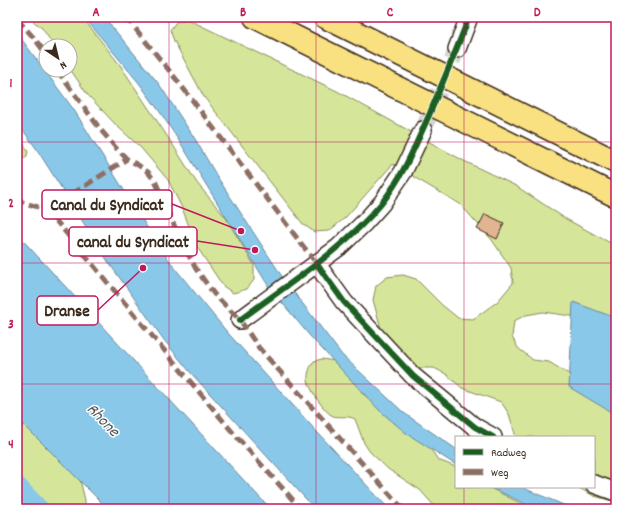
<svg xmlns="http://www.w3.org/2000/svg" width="633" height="526" viewBox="0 0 633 526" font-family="Dekko,sans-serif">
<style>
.green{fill:#d5e69a;stroke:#88885c}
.water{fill:#8ac8ea;stroke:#6a8998}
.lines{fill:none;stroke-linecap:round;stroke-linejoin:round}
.canal{stroke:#8ac8ea;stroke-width:18}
.building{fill:#e1b492;stroke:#3b2a1e}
.street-tunnel{stroke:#d8d4d2;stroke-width:17;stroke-dasharray:17 8;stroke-linecap:butt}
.street-casing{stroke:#3b2a1e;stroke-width:20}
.highway-casing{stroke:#3b2a1e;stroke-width:25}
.street{stroke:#fff;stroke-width:17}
.highway{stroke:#f9e181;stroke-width:22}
.quiet{stroke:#8d6e63;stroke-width:5;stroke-dasharray:10 5;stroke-linecap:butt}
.cycleway-casing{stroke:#fff;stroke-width:8}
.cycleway{stroke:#1b5e20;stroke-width:6}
.grid{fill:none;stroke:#c2185b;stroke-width:1;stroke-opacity:0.55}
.labels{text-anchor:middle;stroke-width:3;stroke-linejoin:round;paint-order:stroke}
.water-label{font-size:17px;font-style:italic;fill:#53595b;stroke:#fff}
.leader{fill:none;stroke:#c2185b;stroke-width:1.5}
.callout-dot{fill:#c2185b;stroke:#fff;stroke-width:1.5}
.callout{fill:#fff;stroke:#c2185b;stroke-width:1.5}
.callout-label{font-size:17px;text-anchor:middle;font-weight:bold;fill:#3b2a1e}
.neatline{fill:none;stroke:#c2185b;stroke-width:1.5}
.grid-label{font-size:13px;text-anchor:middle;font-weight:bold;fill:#c2185b}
</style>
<rect width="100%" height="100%" fill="#fff"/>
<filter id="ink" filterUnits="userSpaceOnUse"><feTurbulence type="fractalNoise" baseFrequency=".025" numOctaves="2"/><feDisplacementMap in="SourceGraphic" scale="8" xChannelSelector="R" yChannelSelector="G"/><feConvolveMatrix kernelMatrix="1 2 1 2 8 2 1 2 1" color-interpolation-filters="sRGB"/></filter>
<g filter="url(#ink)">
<path class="green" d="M28,17H82L86,22L120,65L169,139L197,183L226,218L254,265V280L247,289L233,293L223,286L197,247L182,208L168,180L141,148L116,125L87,94L70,69V46H54L42,28Z
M187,19L337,91L464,161L516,186L566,219L616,246V324L606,321L543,312L526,315L514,321L512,337L518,348L533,360L549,362L603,395L616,402V502L594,496L577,487H594V437H516L509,414L501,402L462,388L446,374L434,368H421L398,372L391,364L373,300L376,286L387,277L403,275L416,279L442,305L458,318L473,319L497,302L513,283L511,268L492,240L460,204L417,179L398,164L392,165L345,218L329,231L314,232L303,224L204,97L174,41L170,30L176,22Z
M17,131L28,152L26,158H17Z
M322,359L335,361L345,370L363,394L428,445L438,460L456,467V487H488L526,506L535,509H437L420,490L388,469L370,452L364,443L355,419C348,415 340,418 333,416C324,412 311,391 308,381C307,374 310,366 314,361Z
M17,424L46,431L75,459L85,500V509H49L17,479Z"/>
<path class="water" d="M84,17H104L159,84L195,139L218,178L283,278L342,355L404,413L456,449V465L406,433L380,411L309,335L269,287L183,147L162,115L139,83Z
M17,33L74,110L160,248L178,272L227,332L317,432L389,509H315L190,372L164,340L109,263L36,148L17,122Z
M17,234L262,500L272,509H108L17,418Z
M573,302L616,318V415L569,387Z
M490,487H521L573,509H536Z"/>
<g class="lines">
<path class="canal" d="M17,485L40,509"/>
</g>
<path class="building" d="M485,214L504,223L497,239L477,229Z"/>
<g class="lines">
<path class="street-tunnel" d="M423,130L457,49"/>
<defs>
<path id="street" d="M457,49L469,17
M316,263L344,302L413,376L475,427L493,437
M240,320L339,247L364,223L382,203L403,172L423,130
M594,484L616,492"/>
<path id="highway" d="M255,17L616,196
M325,17L616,162"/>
</defs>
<use href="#street" class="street-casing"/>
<use href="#highway" class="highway-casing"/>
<use href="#street" class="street"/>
<use href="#highway" class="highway"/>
<path class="quiet" d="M126,17L180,84L316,263
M17,19L34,38L46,54
M57,70L100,129L116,148L127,159L138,165L148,172L156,183L180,239L196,269L214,294L240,320L259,348L403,509
M17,196L22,202L47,210L235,435L301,509
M47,210L127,159"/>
<defs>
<path id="cycleway" d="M316,263L344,302L413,376L475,427L493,437
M240,320C289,283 342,251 381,204C403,177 416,144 430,113C443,81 457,49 469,17"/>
</defs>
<use href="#cycleway" class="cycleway-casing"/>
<use href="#cycleway" class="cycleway"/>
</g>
</g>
<path class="grid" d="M169,17V509M316,17V509M464,17V437M17,142H616M17,263H616M17,384H616M464,487V509"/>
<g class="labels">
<g class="water-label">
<text transform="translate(104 419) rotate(46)" y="6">Rhone</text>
</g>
</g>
<path class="leader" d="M241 231L172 204M255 250L197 241M143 268L98 310"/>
<g class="callout-dot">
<circle cx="241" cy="231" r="4"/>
<circle cx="255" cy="250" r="4"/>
<circle cx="143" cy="268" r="4"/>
</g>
<g class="callout">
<rect x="42" y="190" width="130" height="29" rx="4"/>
<rect x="69" y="227" width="128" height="29" rx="4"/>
<rect x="37" y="296" width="61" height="29" rx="4"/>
</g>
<g class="callout-label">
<text x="107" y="210">Canal du Syndicat</text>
<text x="133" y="247">canal du Syndicat</text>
<text x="67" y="316">Dranse</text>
</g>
<rect width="633" height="526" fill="none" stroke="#fff" stroke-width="44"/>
<rect x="455" y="436" width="140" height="52" fill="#ffffff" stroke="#b1aaa5"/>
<rect x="463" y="449" width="20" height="6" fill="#1b5e20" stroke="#b1aaa5"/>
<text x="491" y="456" font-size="12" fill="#3b2a1e">Radweg</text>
<rect x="463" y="469" width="20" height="6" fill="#8d6e63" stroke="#b1aaa5"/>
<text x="491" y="476" font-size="12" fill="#3b2a1e">Weg</text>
<g transform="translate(58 58) rotate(145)"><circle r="19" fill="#ffffff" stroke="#b1aaa5"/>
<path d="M0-3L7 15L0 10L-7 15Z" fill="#3b2a1e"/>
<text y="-6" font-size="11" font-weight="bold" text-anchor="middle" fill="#3b2a1e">N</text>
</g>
<rect x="22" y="22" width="589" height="482" class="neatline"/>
<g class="grid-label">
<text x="96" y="16">A</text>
<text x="243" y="16">B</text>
<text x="390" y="16">C</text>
<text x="537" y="16">D</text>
<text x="11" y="87">1</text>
<text x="11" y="207">2</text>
<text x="11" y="328">3</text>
<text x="11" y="448">4</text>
</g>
</svg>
